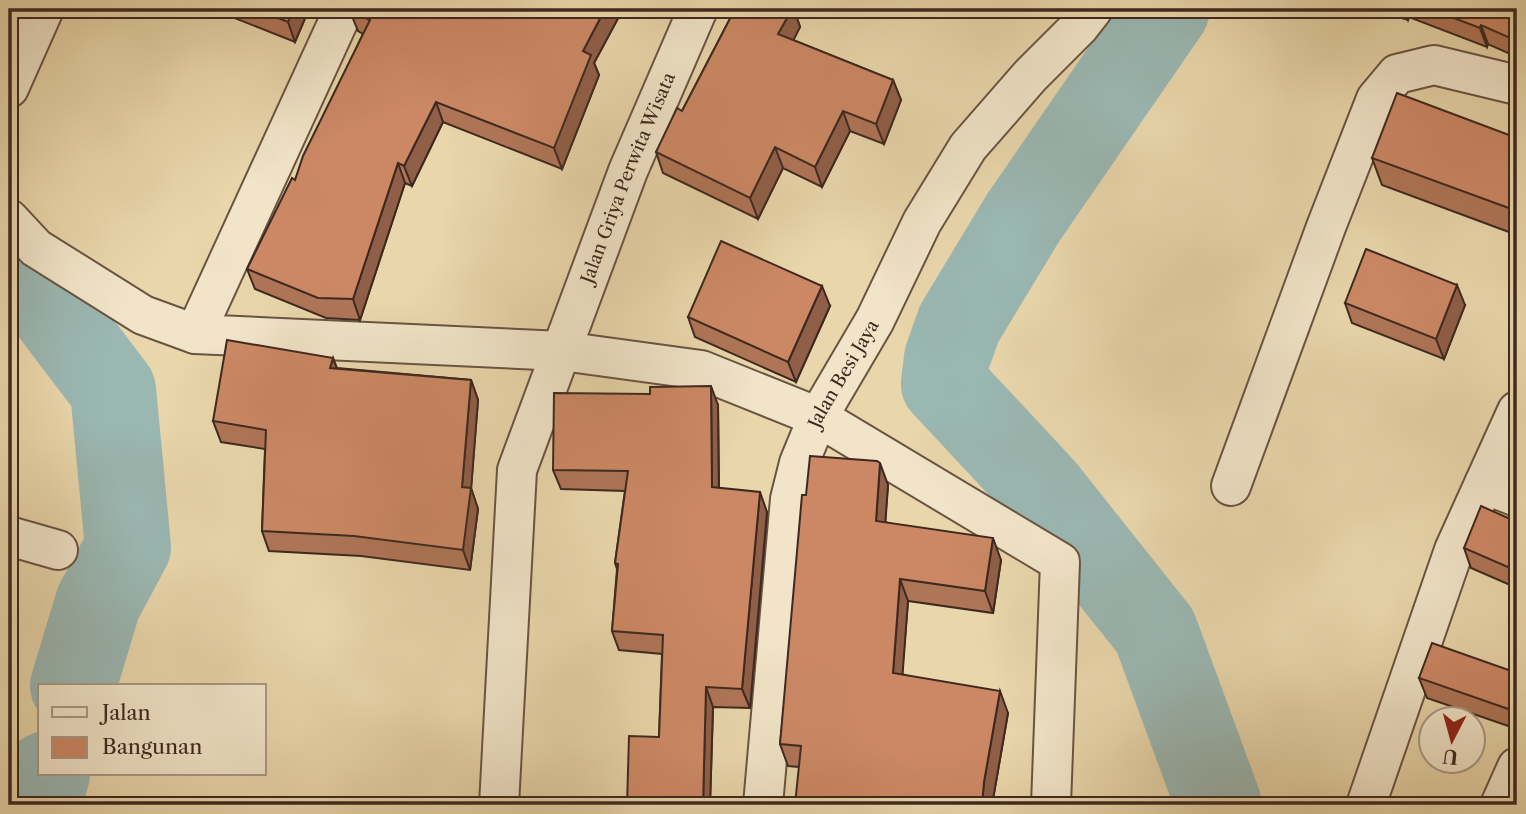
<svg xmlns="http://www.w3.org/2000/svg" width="1526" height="814" viewBox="0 0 1526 814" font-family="'Libre Caslon Text',serif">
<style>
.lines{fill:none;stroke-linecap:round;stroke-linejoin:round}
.river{stroke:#9ab7b2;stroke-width:86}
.minor-casing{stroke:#695443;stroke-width:42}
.minor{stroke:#f1e4c8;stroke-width:38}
.wall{fill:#af7557;stroke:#3e2920;stroke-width:2}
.shaded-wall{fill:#8f5f47;stroke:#3e2920;stroke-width:2}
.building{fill:#cc8865;stroke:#3e2920;stroke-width:2}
.labels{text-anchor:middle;stroke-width:5;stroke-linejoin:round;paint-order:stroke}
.street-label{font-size:18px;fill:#3e2920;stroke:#f1e4c8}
</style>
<rect width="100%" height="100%" fill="#e9d6ab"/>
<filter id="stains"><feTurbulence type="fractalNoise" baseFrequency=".00286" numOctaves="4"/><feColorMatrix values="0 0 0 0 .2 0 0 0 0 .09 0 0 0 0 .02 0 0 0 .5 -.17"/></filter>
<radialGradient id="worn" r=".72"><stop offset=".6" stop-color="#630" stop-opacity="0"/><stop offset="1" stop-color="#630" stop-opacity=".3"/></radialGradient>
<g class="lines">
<path class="river" d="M1167,9L1023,218L959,324L947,358L944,384L1042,489L1155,631L1219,805
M9,253L113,390L128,547L98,603L73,686
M38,805L47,774"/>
<defs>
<g id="minor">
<path d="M344,9L195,334L562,351L701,370L818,417L1060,562L1051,805"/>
<path d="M9,88L44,9"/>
<path d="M9,219L36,248L143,315L195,334"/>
<path d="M1484,484L1517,497"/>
<path d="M1231,486L1326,227L1376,99L1397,74L1434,65L1517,85"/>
<path d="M9,536L58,550"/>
<path id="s1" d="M499,805L517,470L628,171L698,9"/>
<path id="s2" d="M763,805L790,499L799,463L818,417L875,320L922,222L968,147L1030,76L1079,27L1093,9"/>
<path d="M1366,805L1454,550L1517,411"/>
<path d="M1500,805L1517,767"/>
</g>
</defs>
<use href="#minor" class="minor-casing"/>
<use href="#minor" class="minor"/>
</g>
<path class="wall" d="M212,9H309L295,42Z
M351,9H623L594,63L599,75L562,169L443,122L412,186L405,183L360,320L326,318L255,289L247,269L295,180L363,34L358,31L350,11Z
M735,9H794L800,27L793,40L893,80L901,100L884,144L850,131L822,187L783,168L758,219L663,173L656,152L682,111Z
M1373,9H1517V57L1488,44L1487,47L1409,17L1408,20Z
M1517,138V235L1382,185L1372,158Z
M1345,303L1465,305L1444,359L1352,323Z
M830,306L796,382L695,337L688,317Z
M333,358L337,368L471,380L478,400L471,488L478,509L470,570L361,556L269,551L262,531L265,449L221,442L213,421Z
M718,405L719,488L767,512L750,708L713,707L710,805H627L659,737L662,654L619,650L612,631L617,569L615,563L625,491L561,489L553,470Z
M1517,427V446L1513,435Z
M888,485L885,522L1001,560L993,613L908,601L902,674L1008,713L992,805L799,767L788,766L780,744L806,495Z
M1517,522V588L1471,568L1464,548Z
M1517,673V729L1427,698L1419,678Z"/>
<path class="shaded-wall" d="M293,9H309L295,42L288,22Z
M605,9H623L594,63L599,75L562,169L554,148L583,51Z
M792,9H794L800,27L786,55L778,34Z
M1404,9H1406L1409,17L1408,20Z
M1481,25L1488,44L1487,47L1480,28Z
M893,80L901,100L884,144L876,124Z
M436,102L443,122L412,186L404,166Z
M843,111L850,131L822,187L815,167Z
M775,147L783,168L758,219L750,198Z
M398,163L405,183L360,320L353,299Z
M1457,285L1465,305L1444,359L1436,339Z
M822,286L830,306L796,382L788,362Z
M333,358L340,378L330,368Z
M471,380L478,400L471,490V488L478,509L470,570L463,550L462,487Z
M711,386L718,405L719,507L712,487Z
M880,463L888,485L884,542L876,521Z
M760,492L767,512L750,708L742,689Z
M993,538L1001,560L993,613L985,591Z
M900,579L908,601L901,695L893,673Z
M706,687L713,707L710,805H703Z
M1000,691L1008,713L992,805H982L984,782Z"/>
<path class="building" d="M255,9H293L288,22Z
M351,9H605L583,51L591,55L554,148L436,102L404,166L398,163L353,299L318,298L247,269L292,178L295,180L303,156L370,20L350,11Z
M735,9H792L778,34L893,80L876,124L843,111L815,167L775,147L750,198L656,152L677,108L682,111Z
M1430,9H1517V41L1481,25L1480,28Z
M1397,93L1517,138V211L1372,158Z
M721,241L822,286L788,362L688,317Z
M1366,249L1457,285L1436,339L1345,303Z
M227,340L333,358L330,368L471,380L462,487L471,488L463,550L354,536L262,531L266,430L213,421Z
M711,386L712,487L760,492L742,689L706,687L703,805H627L629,736L659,737L663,635L612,631L618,564L615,563L628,471L553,470L554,393L650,394V387Z
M1517,427V437L1513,435Z
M810,456L877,461L880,463L876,521L993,538L985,591L900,579L893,673L1000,691L984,782L982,805H795L801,746L780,744L802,495H806Z
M1481,506L1517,522V571L1464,548Z
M1432,643L1517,673V712L1419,678Z
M1517,786V805H1508Z
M527,799L591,805H526Z"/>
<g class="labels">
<g class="street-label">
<text dy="6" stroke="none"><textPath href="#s1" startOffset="648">Jalan Griya Perwita Wisata</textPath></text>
<text dy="6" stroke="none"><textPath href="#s2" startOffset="444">Jalan Besi Jaya</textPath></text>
</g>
</g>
<rect width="1526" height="814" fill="none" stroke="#e9d6ab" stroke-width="35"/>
<rect x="10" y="10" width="1505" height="793" fill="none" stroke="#3e2920" stroke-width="3.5"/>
<rect x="18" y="18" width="1491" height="779" fill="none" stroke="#3e2920" stroke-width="2"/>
<rect x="38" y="684" width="228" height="91" fill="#f1e4c8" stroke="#a99985" stroke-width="2"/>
<rect x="52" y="707" width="35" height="10" fill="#f1e4c8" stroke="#a99985" stroke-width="2"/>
<text x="102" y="720" font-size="21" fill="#3e2920">Jalan</text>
<rect x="52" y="737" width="35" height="21" fill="#cc8865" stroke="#a99985" stroke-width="2"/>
<text x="102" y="754" font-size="21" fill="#3e2920">Bangunan</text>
<g transform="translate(1452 740) rotate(186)"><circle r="33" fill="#f1e4c8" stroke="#a99985" stroke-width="2"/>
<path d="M0-5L12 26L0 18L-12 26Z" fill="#8f2418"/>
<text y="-10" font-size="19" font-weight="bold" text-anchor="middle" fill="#3e2920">U</text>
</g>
<rect width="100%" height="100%" filter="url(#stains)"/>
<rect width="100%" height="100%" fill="url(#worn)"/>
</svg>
